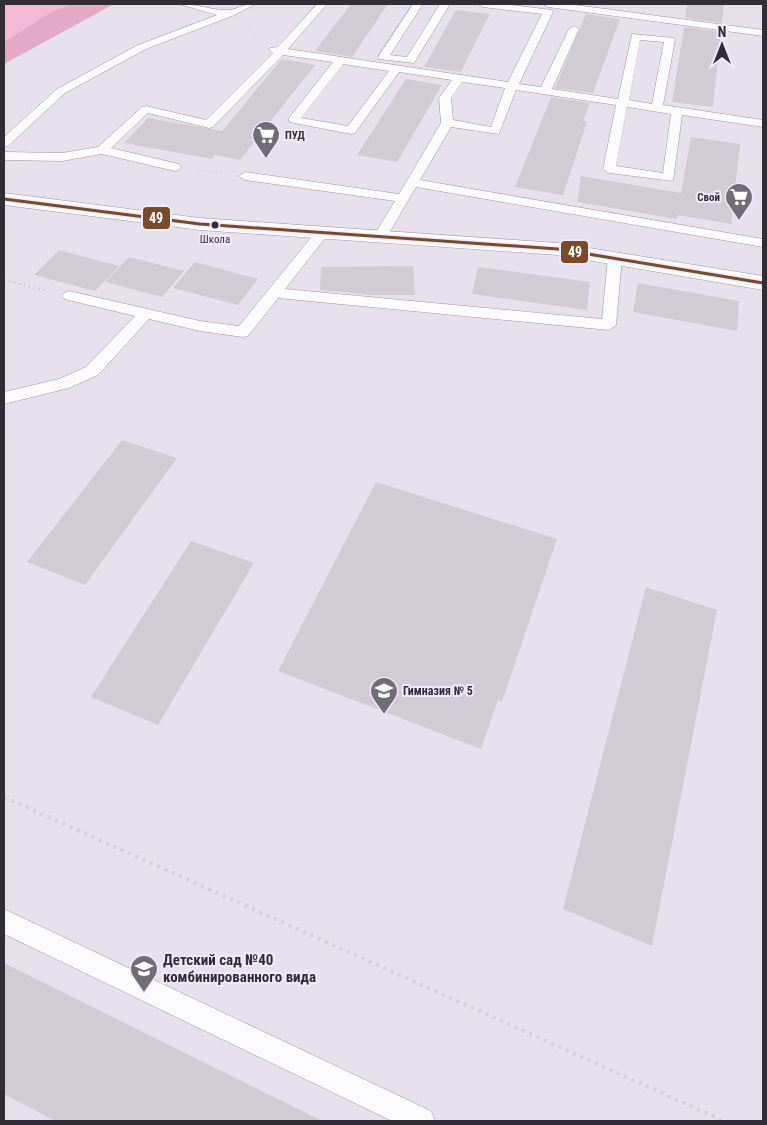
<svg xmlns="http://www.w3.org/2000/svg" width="767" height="1125" viewBox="0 0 767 1125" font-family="'Roboto Condensed',sans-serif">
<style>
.green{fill:#f3b9d6}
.forest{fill:#e2aac7}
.building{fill:#d1cbd3}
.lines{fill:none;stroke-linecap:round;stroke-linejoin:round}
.service-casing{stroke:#9b969f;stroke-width:1}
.tertiary-casing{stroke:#9b969f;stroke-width:1}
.path-far2{stroke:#d3d2d5;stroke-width:2;stroke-dasharray:1 2.5;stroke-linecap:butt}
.path-far1{stroke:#d3d2d5;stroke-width:2.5;stroke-dasharray:2 3;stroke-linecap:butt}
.path{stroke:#d3d2d5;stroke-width:4;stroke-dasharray:3 5;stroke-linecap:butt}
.service{fill:#fbfafc;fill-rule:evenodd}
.tertiary{fill:#fbfafc;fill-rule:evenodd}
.bus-1-casing{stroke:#f2eafc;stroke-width:6}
.bus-1{stroke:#7a4b2a;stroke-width:3}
.bus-dot{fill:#312d36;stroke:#f2eafc;stroke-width:2}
.labels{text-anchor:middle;stroke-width:4;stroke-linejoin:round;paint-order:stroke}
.far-poi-label{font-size:11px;font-weight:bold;fill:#312d36;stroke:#f2eafc;text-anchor:start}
.bus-label{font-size:11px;fill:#312d36;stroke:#f2eafc}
.poi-label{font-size:12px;font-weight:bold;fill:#312d36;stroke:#f2eafc;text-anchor:start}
.near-poi-label{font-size:15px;font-weight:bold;fill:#312d36;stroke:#f2eafc;text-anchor:start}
.line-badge{stroke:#f2eafc;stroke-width:2}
.badge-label{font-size:14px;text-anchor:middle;font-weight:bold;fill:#fff}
</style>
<rect width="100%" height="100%" fill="#e7e1ed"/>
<path class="green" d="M4,4H71L48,14L4,42Z"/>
<path class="forest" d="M71,4H114L4,64V42L48,14Z"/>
<path class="building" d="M351,4H388L352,57L315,51Z
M687,4H724L722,23L685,18Z
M456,10L490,14L461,72L424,67Z
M586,14L620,19L593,93L555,88Z
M684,27L721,32L713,107L672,102Z
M282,59L315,65L240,160L215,155L212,159L124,143L148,118L222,131Z
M406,79L442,85L397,162L357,155Z
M551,97L590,103L583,121L587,122L563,195L515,187Z
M691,137L740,144L731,224L677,215Z
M581,176L681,193L677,219L577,202Z
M59,250L119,266L95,291L34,275Z
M129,257L184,271L162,297L105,282Z
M195,262L258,279L238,305L173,288Z
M413,266L415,295H371L320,290L321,267Z
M478,267L590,282L587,310L472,294Z
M638,283L739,301L737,331L633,312Z
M122,440L177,458L85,585L27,562Z
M376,482L557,539L502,702L498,700L481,749L278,671Z
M191,541L254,563L158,725L91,697Z
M646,587L717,610L652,946L563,909Z
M4,963L322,1121H55L4,1094Z"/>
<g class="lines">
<defs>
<path id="service" d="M179,4C195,3 210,10 226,10C235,11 243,3 256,4L232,16L146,49L65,93L8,146L4,147V137L57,89L138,45L217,15Z
M317,4H327L288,49L508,82L542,14L483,7L478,4H505L552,10L553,12L519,84L541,87L569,29L574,26L579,29L552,89L618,99L632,34L674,38L675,40L663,105L763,120V127L682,115L673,181L609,173L603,169L616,105L516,90L499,134L451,127L420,180L763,239V247L416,187L385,240H375L373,237L395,201L245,180L239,176L245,172L399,194L441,123L439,98L452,80L399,72L355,133L351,134L289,122V118L333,62L283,55L213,127L209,128L148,113L111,148L179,164L181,167L179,170L175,171L102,154L62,161L4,160V152L62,153L98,147L142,107L146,106L206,120L273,53L269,50L270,48L278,47ZM640,40L664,42L652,104L629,100ZM343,64L389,71L348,126L301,118ZM462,82L505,88L491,127L453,120L451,98ZM627,107L671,114L663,173L616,166Z
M413,4H423L390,55L407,57L440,4H450L414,63L379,59L378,57Z
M543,4H568L763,30V36L548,7Z
M323,228L330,232L285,289L602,319L608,258L615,254L622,258L616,325L609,330L278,298L248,336L243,337L200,331L149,319L98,375L69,388L4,404V392L59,379L86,367L135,316L64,299L62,296L64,293L69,291L200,321L239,326L318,229Z
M4,909L431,1111L435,1121H392L4,934Z"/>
<path id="tertiary" d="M4,193L200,218L558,243L763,276V290L558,255L200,230L4,205Z"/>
</defs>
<use href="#service" class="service-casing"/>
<use href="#tertiary" class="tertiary-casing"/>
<path class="path-far2" d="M247,29L258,38
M196,170L222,173"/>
<path class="path-far1" d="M4,280L47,291"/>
<path class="path" d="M4,797L724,1121"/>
<use href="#service" class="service"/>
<use href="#tertiary" class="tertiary"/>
<defs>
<path id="bus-1" d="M4,199L200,224L558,249L763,283"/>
</defs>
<use href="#bus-1" class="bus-1-casing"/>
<use href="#bus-1" class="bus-1"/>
</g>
<defs>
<symbol id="supermarket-pin" viewBox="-11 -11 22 30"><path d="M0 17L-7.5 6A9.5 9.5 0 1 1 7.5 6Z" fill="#716c76" stroke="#f2eafc"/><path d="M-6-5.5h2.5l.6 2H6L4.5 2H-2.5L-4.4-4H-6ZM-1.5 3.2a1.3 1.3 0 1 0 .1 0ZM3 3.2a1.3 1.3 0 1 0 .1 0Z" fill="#fff"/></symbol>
<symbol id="school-pin" viewBox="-11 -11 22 30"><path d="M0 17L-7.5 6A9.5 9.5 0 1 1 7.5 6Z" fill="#716c76" stroke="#f2eafc"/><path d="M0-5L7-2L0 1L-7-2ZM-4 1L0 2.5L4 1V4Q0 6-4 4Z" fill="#fff"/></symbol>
</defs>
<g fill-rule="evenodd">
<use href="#supermarket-pin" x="250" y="119" width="32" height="43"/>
<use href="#supermarket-pin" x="723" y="181" width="32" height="43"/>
<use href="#school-pin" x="368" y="675" width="32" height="43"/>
<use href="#school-pin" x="128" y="953" width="32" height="43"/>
</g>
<circle class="bus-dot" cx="215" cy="225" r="4.5"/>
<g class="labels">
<g class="far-poi-label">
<text x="285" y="139">ПУД</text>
<text x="720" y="201" text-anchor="end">Свой</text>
</g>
<g class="bus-label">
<text x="215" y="243">Школа</text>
</g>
<g class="poi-label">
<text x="403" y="695">Гимназия № 5</text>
</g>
<g class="near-poi-label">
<text x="163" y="965">Детский сад №40<tspan x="163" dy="17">комбинированного вида</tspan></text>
</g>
</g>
<g class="line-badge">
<rect x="142" y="206" width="29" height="24" rx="5" fill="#7a4b2a"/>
<rect x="560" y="240" width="29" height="24" rx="5" fill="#7a4b2a"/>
</g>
<g class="badge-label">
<text x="156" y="223">49</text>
<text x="575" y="257">49</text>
</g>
<rect width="767" height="1125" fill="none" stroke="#312d36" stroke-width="10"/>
<g transform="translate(722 45)" stroke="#f2eafc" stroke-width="4" paint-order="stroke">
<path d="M0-4L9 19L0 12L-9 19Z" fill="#312d36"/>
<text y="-8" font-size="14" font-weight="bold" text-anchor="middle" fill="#312d36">N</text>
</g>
</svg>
